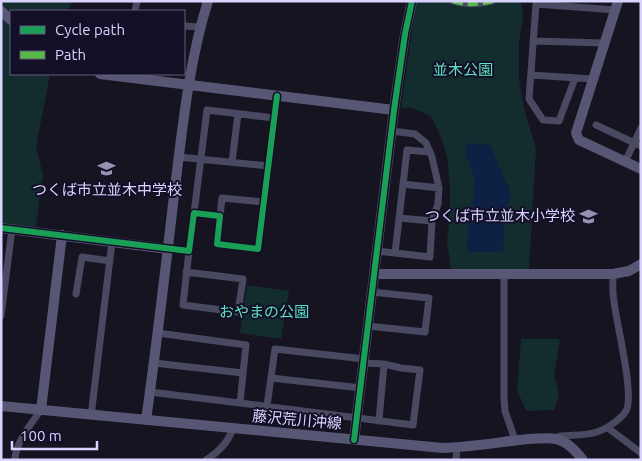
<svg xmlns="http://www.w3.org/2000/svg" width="642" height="461" viewBox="0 0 642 461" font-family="Ubuntu,'Noto Sans JP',sans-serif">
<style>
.green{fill:#132c2d}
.water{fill:#0d2144}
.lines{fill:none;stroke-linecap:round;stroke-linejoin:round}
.street{stroke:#4a4962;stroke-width:7}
.secondary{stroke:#575674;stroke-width:10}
.quiet{stroke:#58b947;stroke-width:5;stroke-dasharray:10 5;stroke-linecap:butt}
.cycleway-casing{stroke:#130f26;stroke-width:9}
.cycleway{stroke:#1a9f57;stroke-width:6}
.labels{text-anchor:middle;stroke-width:4;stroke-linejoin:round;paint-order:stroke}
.park-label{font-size:15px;fill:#5fe0c0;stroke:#130f26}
.poi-label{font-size:15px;fill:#d9d4ff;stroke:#130f26}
.street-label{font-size:15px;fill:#d9d4ff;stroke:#130f26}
</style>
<rect width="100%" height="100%" fill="#161421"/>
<path class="green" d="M1,1H73L67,11H11V74H50L36,147L43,175L36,227L1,223Z
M416,1H521L523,17L519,43V79L524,109L536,149L529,269L451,270L447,241L450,215V187L447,156L443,143L435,124L430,116L412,108H401Z
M247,285L289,291L281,339L240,333Z
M521,339H560L554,375L559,396L554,410L526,411L517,390Z"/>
<path class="water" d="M467,143L490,145L511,193L504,223L503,252H467L468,218L474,196L475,178L465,153Z"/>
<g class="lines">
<path class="street" d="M453,1C465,5 479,4 492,1
M135,11L137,1
M184,26L200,27
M533,41L604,43
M531,75L593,79
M575,78L559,121L543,120L529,99L536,4L616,10
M596,125L641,146
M179,157L268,166
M232,162L238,114
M625,162L641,128
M403,184L439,188
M194,213L207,110L274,118
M220,216L222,198L263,202
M399,218L432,221
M168,249L189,251L194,213L220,216L217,244L258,249L277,96
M377,251L430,257L432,221L438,204L439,188L432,157L426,143L415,134L392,131
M395,253L407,150L430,152
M186,272L243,279L238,312L183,305L189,251
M504,274V398L505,411L515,440
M76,294L82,257L110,261
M1,316L12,229
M368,326L425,332L429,298L372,292
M154,363L243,373
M271,378L361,388
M150,392L240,403L246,345L158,333
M240,403L413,425L420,370L401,368L384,364L364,363
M267,406L275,349L364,359
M91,416L112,242
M379,421L384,364
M608,428L641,453
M556,438L560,436C583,434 596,437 615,422C619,419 623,416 626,411C635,395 616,322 614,301C612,292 613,283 613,274
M15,460C15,443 31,424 41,410
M206,460C220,451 227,443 233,429
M456,460L457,448"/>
<path class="secondary" d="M618,1L576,133L579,140L641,169
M1,11L11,20
M100,74L394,110
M1,228L168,249
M374,274H613L629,271L641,264
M1,406L443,448C471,447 500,442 528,439C537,439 547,437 556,439C567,441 576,451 583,460
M41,410L62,235
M146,420C157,343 166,265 175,187C183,124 189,62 208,1
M354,440L394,110L405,34L412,1"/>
<path class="quiet" d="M453,1C465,5 479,4 492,1"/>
<defs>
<path id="cycleway" d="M1,228L189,251L194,213L220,216L217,244L258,249L277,96
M354,440L394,110L405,34L412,1"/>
</defs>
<use href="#cycleway" class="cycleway-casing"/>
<use href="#cycleway" class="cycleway"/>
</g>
<defs>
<symbol id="school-bare" viewBox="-9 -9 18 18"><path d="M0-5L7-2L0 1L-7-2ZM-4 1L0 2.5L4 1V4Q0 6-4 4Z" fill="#9591b1" stroke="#130f26" stroke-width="2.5" paint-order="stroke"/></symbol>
</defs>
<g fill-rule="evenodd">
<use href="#school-bare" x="94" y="156" width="25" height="25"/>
<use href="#school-bare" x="576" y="204" width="25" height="25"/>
</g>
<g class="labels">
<g class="park-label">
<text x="463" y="75">並木公園</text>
<text x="264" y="317">おやまの公園</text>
</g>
<g class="poi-label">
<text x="107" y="195">つくば市立並木中学校</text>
<text x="575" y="221" text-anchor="end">つくば市立並木小学校</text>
</g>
<g class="street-label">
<text transform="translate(297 420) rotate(5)" y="5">藤沢荒川沖線</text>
</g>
</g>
<rect width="642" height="461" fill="none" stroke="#d9d4ff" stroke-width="5"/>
<rect x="10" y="10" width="175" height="65" fill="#130f26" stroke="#625e7d"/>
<rect x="20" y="26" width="25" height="8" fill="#1a9f57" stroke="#625e7d"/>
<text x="55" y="35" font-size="15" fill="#d9d4ff">Cycle path</text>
<rect x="20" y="51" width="25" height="8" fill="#58b947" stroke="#625e7d"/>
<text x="55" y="60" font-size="15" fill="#d9d4ff">Path</text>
<path d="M12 441v8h85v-8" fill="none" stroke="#d9d4ff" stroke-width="2.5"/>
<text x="20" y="441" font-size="15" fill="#d9d4ff" stroke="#130f26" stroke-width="4" paint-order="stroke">100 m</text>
</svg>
